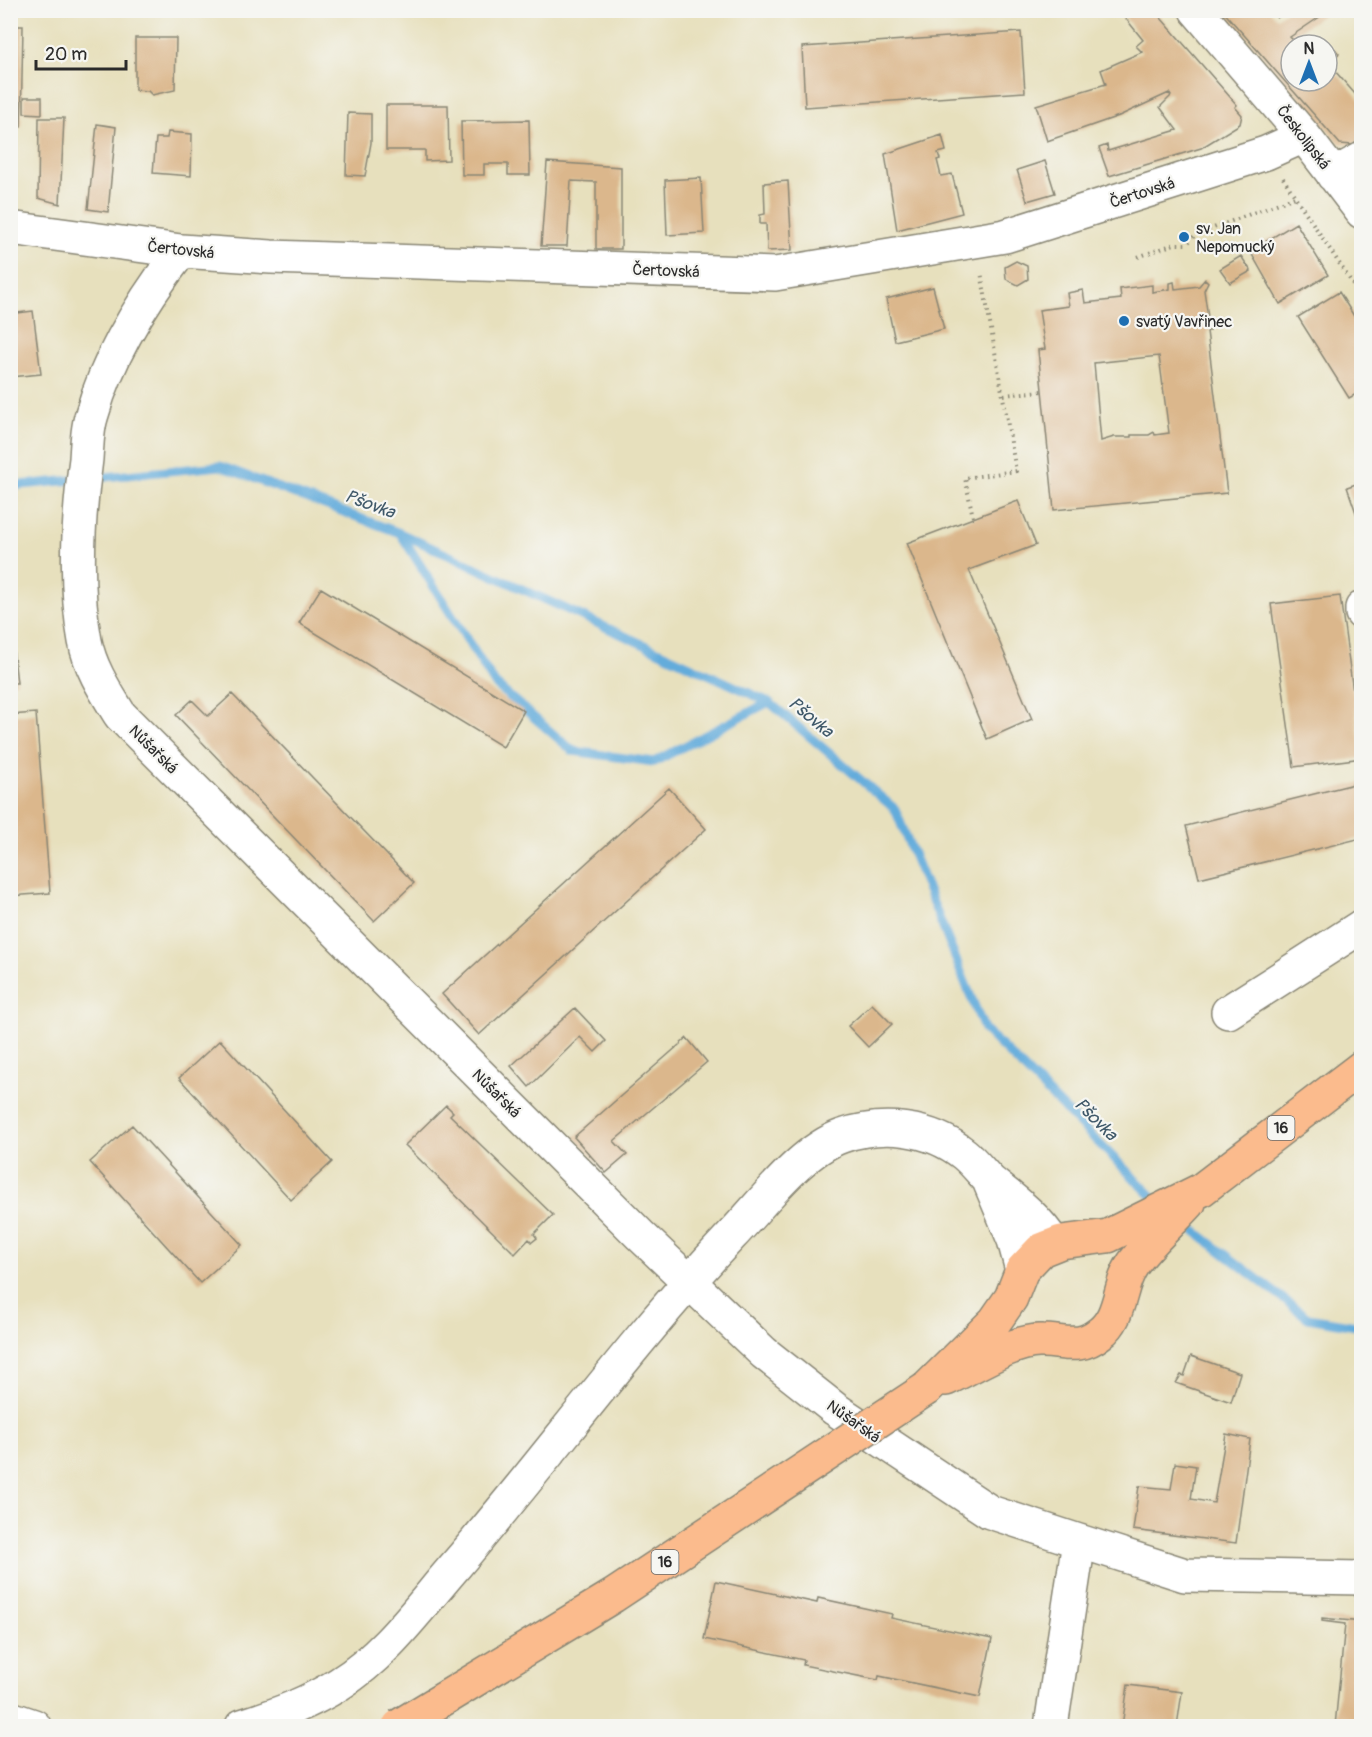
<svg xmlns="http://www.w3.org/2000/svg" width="1372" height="1737" viewBox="0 0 1372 1737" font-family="Pangolin,sans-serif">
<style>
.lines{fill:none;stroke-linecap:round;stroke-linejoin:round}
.stream{stroke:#64acdb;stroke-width:9}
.building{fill:#dbb78c;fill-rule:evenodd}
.minor-casing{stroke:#898674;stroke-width:36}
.major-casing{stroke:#898674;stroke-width:36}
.path{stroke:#898674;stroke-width:4;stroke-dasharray:1.5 4.5;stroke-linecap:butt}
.minor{stroke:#fff;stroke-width:33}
.major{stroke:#fbbb8d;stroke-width:33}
.major-bridge-casing{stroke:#898674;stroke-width:36;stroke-linecap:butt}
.major-bridge{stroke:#fbbb8d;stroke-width:33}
.poi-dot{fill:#1f6fb2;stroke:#f6f6f2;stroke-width:2}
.labels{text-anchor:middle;stroke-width:4.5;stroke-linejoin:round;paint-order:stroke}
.shield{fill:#f6f6f2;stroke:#686867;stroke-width:1.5}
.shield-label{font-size:15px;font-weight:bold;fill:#2b2b2b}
.street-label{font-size:16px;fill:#2b2b2b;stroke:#f6f6f2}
.poi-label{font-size:16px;fill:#2b2b2b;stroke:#f6f6f2;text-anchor:start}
.water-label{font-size:18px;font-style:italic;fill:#3f5869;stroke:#f6f6f2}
</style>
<rect width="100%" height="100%" fill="#f6f6f2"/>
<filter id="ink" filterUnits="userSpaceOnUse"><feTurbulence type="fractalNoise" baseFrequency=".0167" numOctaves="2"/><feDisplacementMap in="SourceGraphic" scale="12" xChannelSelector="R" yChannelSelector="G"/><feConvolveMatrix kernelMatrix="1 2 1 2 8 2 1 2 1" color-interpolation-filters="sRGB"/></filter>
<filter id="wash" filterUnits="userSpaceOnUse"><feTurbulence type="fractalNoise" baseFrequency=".008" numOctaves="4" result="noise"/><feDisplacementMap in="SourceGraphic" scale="24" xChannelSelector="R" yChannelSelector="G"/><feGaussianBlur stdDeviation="1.35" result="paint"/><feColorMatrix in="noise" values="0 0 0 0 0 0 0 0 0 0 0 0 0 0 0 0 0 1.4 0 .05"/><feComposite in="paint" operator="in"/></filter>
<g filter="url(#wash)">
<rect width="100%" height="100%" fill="#e7e0bd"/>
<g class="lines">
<path class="stream" d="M10,486L220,466L400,533L769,702L895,809L984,1029L1159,1203
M400,533L495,684L573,751L654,762L769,702
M1182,1221L1308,1318L1362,1327"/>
</g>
<g id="blocks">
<path class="building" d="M1119,10H1154L1237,105L1235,107L1242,115L1240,124L1201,148L1109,176L1099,148L1107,145L1108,151L1177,130L1160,107L1171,96L1169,93L1119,116L1047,141L1036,105L1106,84L1101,70L1142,52L1136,46L1143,40Z
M1222,10H1269L1277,18L1287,10H1325L1327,12L1290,37L1295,42H1301L1305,45H1291V81H1327V49L1330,53L1335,49L1339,54L1328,63L1362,102V137L1353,145L1340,144Z
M10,26H23L21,127L10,126Z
M1021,32L1025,92L805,107L802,47Z
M135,38H176L175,90L152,95L148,91L135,90Z
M24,97H42V114L24,113Z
M386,105H448L449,160L425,161V150H386Z
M348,113L371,114V143L365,176L346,175Z
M39,118H64L60,204L38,198Z
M529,120L530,175H508V164H484V175H462L461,121Z
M97,124L116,127L108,212L88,209Z
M168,132L192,134L191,176L153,173L156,138H167Z
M942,135L946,151L938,153L940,159L937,160L941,176L952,174L962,213L897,230L885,154Z
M1045,161L1055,193L1027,201L1017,170Z
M547,162L621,167V249H596V182L571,181L567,246H541Z
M701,178L704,233L667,235L665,180Z
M788,181L792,250L767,251L766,224H760V215L765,214L764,183Z
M1296,223L1328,275L1280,304L1250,251Z
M1241,256L1251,271L1230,283L1220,269Z
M1016,261L1027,266L1028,279L1018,285L1006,279L1005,267Z
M1205,279L1208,282L1204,290L1210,331H1207L1227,493L1054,510L1038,350L1045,349L1039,310L1069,306L1067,293L1083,290L1085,303L1121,299L1120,289L1152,285V292L1170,289V283L1174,282L1175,289L1199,286ZM1159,356L1169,433L1155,435L1154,432L1149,435H1131V437H1114L1101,441L1094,363Z
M933,287L944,329L895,341L886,299Z
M1339,292L1362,329V391L1349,398L1298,317Z
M33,311L41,374L10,377V314Z
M1362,482V527H1361L1347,487Z
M1018,501L1036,545L969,570L1032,719L987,739L907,543Z
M321,588L524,711L503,747L299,623Z
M1340,596L1362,758L1294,767L1271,604Z
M10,621L17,683H10Z
M232,694L414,883L374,921L176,715L192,700L208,716Z
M36,713L50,893L10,896V715Z
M1362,782V838L1199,878L1186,826Z
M669,788L706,829L479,1035L442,994Z
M872,1004L892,1024L868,1047L848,1026Z
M575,1008L606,1041L595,1052L580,1037L529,1087L511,1066Z
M687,1038L707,1062L614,1141L627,1155L606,1173L574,1137Z
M220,1040L332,1162L291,1200L179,1078Z
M446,1105L453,1112L450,1115L553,1215L534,1234L537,1238L532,1242L529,1239L515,1254L405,1145Z
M132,1125L242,1245L200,1283L90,1162Z
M1191,1356L1240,1373L1231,1402L1176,1383L1181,1375L1184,1376Z
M1226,1434L1250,1439L1236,1543L1133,1530L1139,1486L1171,1489L1175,1463L1196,1466L1191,1499L1214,1503Z
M716,1581L817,1603L818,1598L892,1614L891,1618L992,1639L980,1697L879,1676L878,1680L803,1665L804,1660L704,1639Z
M1322,1618L1362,1622V1726H1335L1345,1624L1322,1621Z
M1128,1685L1182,1692L1177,1726H1122Z"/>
</g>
</g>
<g filter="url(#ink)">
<use href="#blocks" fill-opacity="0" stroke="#898674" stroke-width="1.5"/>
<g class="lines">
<defs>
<path id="minor" d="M1196,10L1304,136L1362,212
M1333,175L1362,159
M10,228L181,251L271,257L775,274L1005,236L1266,153L1304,136
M181,251C143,300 109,354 92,414C87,428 87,445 86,459C78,518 74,582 85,641C90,668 106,692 120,715L640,1235L764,1353L835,1409L990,1512L1079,1541L1185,1575L1362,1578
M1362,608V613
M1228,1012L1362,926
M990,1183L1014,1240L1022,1270
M10,1718L34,1726
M242,1726C276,1715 309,1703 339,1684C386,1655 420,1606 456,1565C549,1457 633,1340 731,1236C762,1204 800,1151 842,1136C883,1122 930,1127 964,1154C974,1162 982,1173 991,1182C1015,1201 1038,1218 1054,1244
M1051,1726L1079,1541"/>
<path id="major" d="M946,1379C973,1367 1010,1342 1039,1341C1063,1340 1078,1351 1100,1333C1122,1317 1118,1285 1133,1264C1149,1242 1171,1223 1189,1203
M926,1389L995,1321L1011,1298L1022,1270L1041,1250L1061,1242L1108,1236L1201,1190L1362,1067"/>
</defs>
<use href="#minor" class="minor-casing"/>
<use href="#major" class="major-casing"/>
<path class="path" d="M1283,178L1362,298
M1138,257L1174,244H1187L1195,235L1295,197
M1004,395L1042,391
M973,517L965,478L1016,471L981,272"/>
<use href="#minor" class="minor"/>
<use href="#major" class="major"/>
<defs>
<path id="major-bridge" d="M399,1726L613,1596L926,1389"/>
</defs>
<use href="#major-bridge" class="major-bridge-casing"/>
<use href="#major-bridge" class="major-bridge"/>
</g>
</g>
<g class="poi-dot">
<circle cx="1184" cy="237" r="6"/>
<circle cx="1124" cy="321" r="6"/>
</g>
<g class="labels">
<g class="shield">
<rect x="1267.5" y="1116" width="27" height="24" rx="4.5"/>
<rect x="651.5" y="1550" width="27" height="24" rx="4.5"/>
</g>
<g class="shield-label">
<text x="1281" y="1133">16</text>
<text x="665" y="1567">16</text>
</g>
<g class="street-label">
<text transform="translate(1304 137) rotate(52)" y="6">Českolipská</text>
<text transform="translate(1142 192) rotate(-18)" y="6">Čertovská</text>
<text transform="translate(181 249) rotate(6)" y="6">Čertovská</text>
<text transform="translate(666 270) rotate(2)" y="6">Čertovská</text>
<text transform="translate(154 749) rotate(45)" y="6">Nůšařská</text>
<text transform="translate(497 1093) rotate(45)" y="6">Nůšařská</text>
<text transform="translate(854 1421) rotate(35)" y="6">Nůšařská</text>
</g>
<g class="poi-label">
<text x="1196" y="234">sv. Jan<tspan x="1196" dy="18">Nepomucký</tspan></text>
<text x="1136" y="327">svatý Vavřinec</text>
</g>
<g class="water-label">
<text transform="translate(370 504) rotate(20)" y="6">Pšovka</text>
<text transform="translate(811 717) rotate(40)" y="6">Pšovka</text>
<text transform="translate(1096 1119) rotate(45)" y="6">Pšovka</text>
</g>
</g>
<rect width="1372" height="1737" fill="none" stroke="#f6f6f2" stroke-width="36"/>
<g transform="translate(1309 63)"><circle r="28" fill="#f6f6f2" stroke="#a5a5a2" stroke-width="1.5"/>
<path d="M0-4.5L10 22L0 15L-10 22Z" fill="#1f6fb2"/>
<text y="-9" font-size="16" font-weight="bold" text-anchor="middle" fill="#2b2b2b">N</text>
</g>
<path d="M36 60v9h90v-9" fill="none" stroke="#2b2b2b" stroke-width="3"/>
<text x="45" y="60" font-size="18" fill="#2b2b2b" stroke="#f6f6f2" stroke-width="4.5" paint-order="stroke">20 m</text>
</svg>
